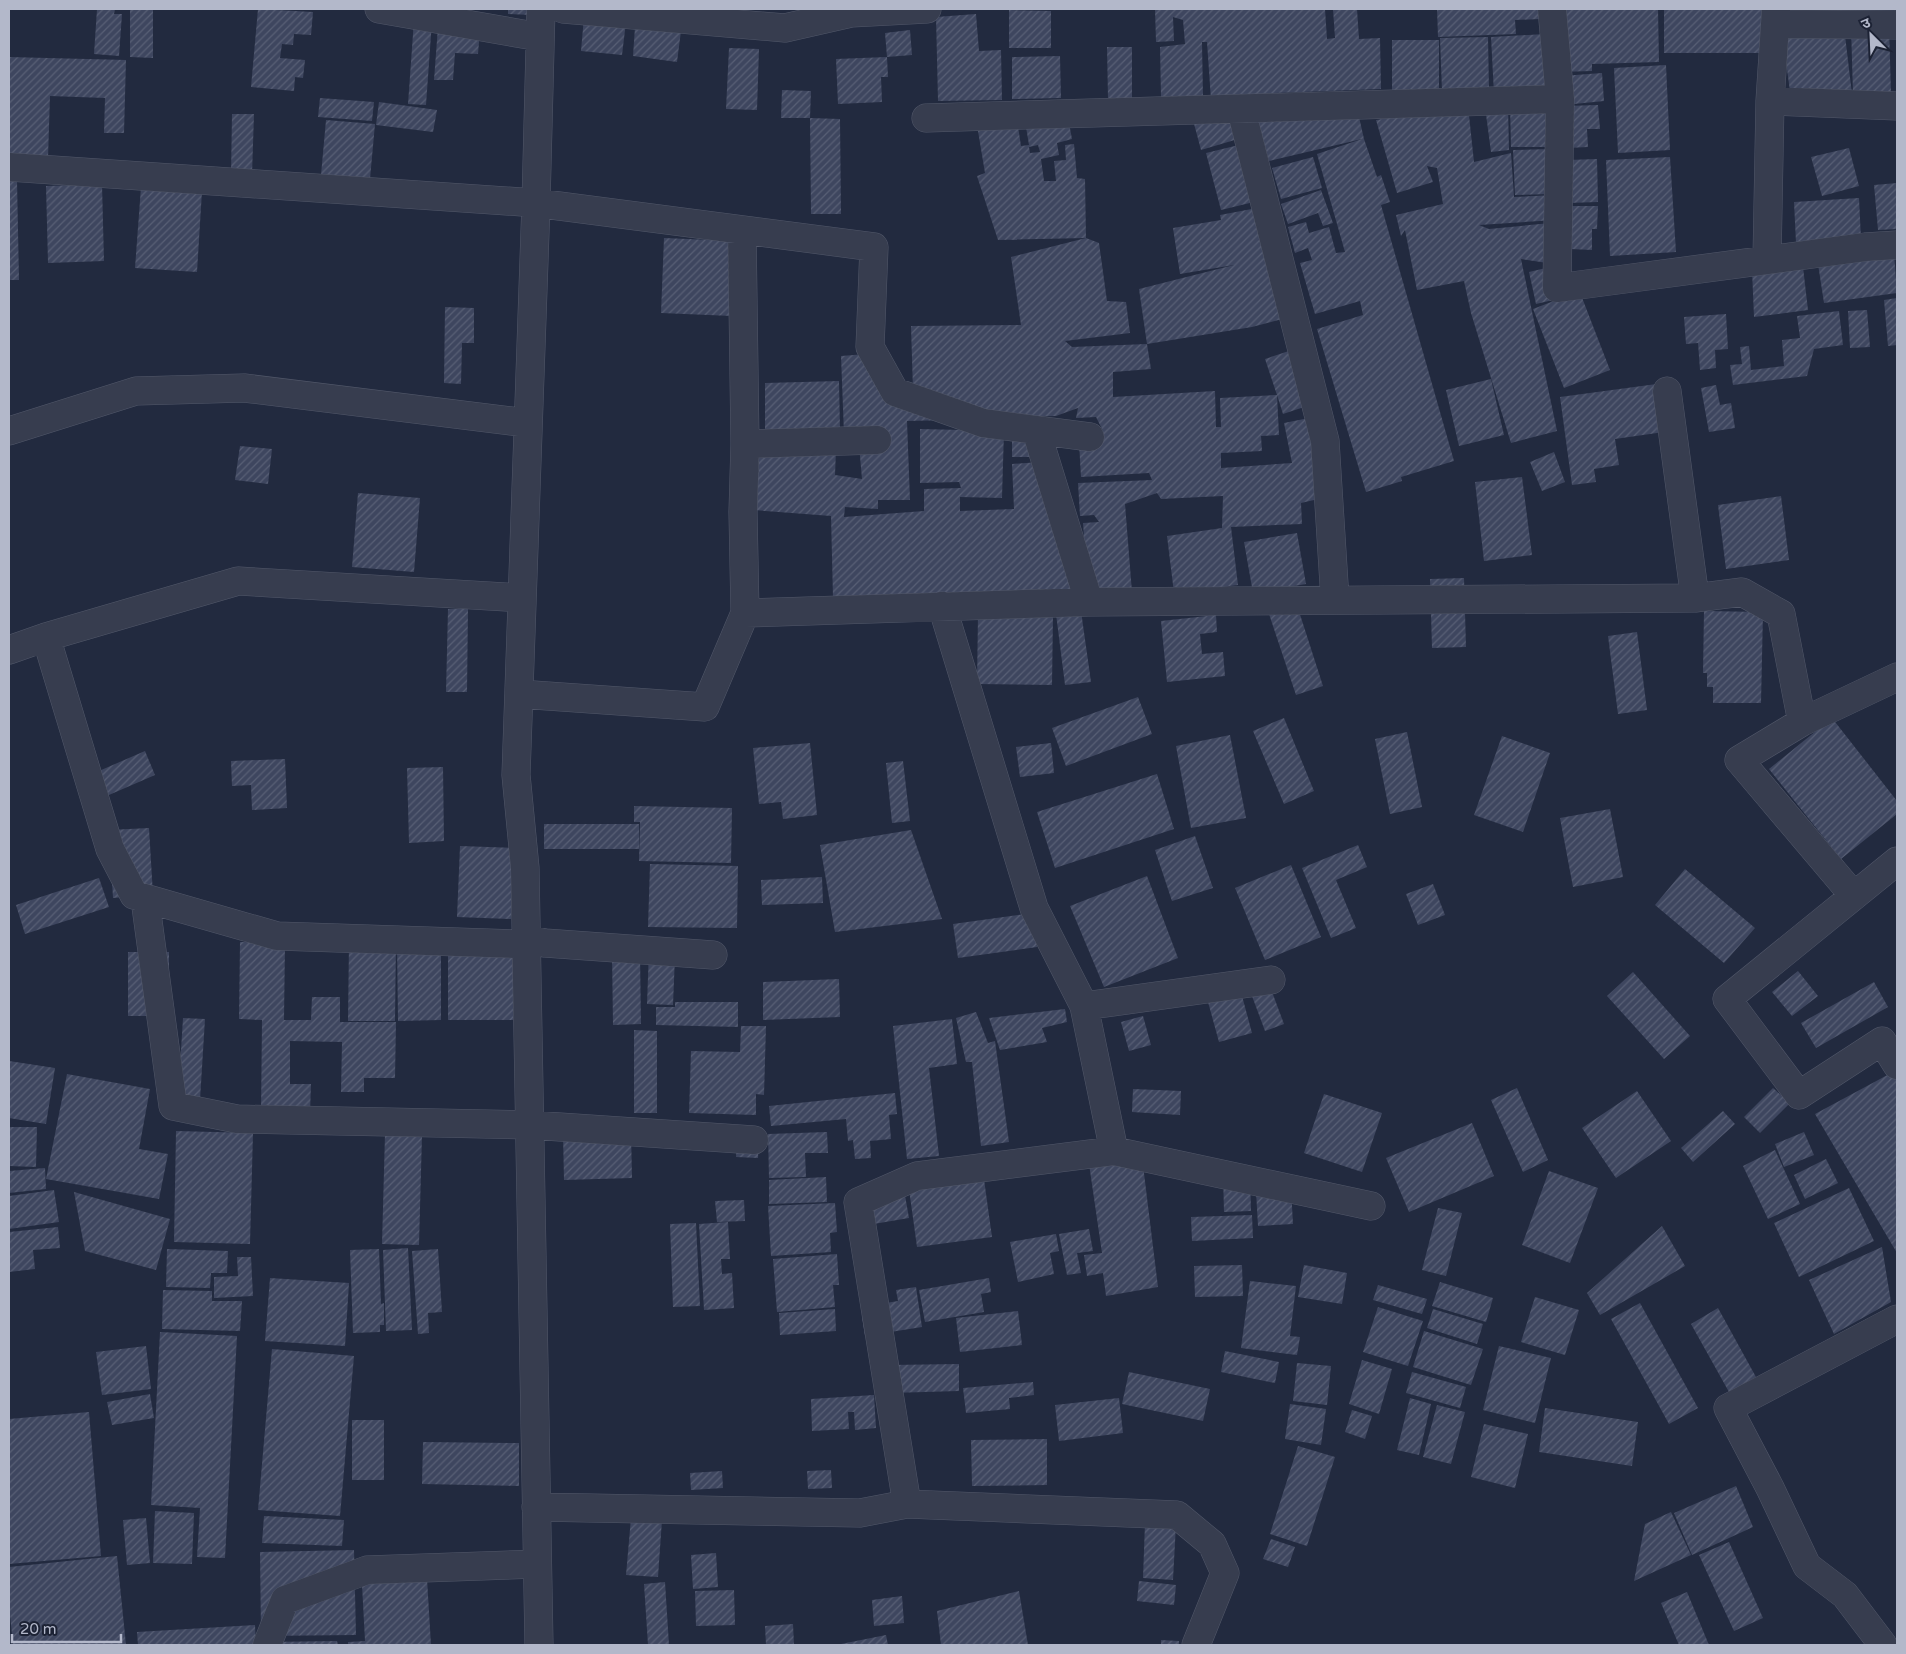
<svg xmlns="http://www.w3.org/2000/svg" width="1906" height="1654" viewBox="0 0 1906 1654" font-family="'Varela Round','Noto Sans Devanagari',sans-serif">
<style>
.building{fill:url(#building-hatch);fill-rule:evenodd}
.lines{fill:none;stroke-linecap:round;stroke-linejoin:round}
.minor-casing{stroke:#52586a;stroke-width:29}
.minor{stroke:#373d4f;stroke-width:28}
</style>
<defs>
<pattern id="building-hatch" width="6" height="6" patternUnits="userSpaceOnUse" patternTransform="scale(1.25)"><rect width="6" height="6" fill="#3e465f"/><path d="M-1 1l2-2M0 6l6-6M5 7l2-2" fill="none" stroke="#585f75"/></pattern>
</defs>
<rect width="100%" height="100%" fill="#222a3f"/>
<path class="building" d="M97,9H115L114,14H122L119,56L94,54Z
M130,9H153V58L130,57Z
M258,9L313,12L311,35L294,34L293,45L282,44L280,58L305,60L303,78L295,77L294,91L251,87Z
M508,9H532V15L508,14Z
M1155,9H1325L1327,39L1335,38L1333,9H1357L1359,39L1380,38L1381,89L1274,93L1254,97L1211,100L1207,42H1202L1203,97H1161L1160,47L1185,44L1183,20L1173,17L1174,41L1156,42Z
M1437,9H1540V19L1515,20L1516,34L1438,37Z
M1559,9H1658L1659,62L1592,64V71L1560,72Z
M1664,9H1768V53H1664Z
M1009,10L1051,11V48H1009Z
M976,14L979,51L1001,50L1002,100L938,101L936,17Z
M584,17L626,22L622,55L581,51Z
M414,20L432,21L426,105L408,104Z
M1889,26L1891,93L1853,94L1851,27Z
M438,27L480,30L478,54L455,53L453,80H434Z
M635,27L681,31L677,62L633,56Z
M1844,27L1852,94L1791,99L1782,32Z
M910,30L912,55L887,57L885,33Z
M1545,34L1548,91L1494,94L1491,37Z
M1488,37L1489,90L1442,91L1440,38Z
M1392,40H1439V93H1392Z
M1107,47H1132V99H1108Z
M729,48L759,49L757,110L726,109Z
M1060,56L1061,98L1012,99V57Z
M9,57L126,60L124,133H104L105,98L50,96L48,158L9,157Z
M887,57L888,77H881L882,102L838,104L836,59Z
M1666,65L1670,150L1618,153L1614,68Z
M1602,73L1604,101L1564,105L1562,76Z
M782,90L811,91L810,118L840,119L841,214H811L810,118H781Z
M320,98L374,102L372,121L318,117Z
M379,102L437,110L433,132L376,125Z
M1598,105L1600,129H1587L1588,147L1568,148L1565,106Z
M1468,106L1474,162L1511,153L1514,197L1554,195L1555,220L1479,225L1489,229L1551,223L1554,264L1521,259L1557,431L1511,443L1471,313L1464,281L1417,290L1405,230L1401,236L1396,215L1443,204L1437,168L1427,166L1433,182L1397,193L1376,120Z
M1508,106L1509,150L1491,152L1485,107Z
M1510,106H1549V147H1511Z
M1357,108L1364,139L1377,177L1381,175L1390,202L1381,205L1454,461L1401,477L1402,481L1366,492L1317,329L1363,315L1360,301L1315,314L1300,263L1312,260L1308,248L1295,253L1288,227L1306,222L1309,233L1329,227L1336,253L1345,252L1317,154L1362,139L1269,161L1257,117Z
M232,114H254L252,175H231Z
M1068,118L1072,139L1057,143L1059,155L1041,159L1044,181H1056L1054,161L1066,160L1065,145L1074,144L1077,178L1085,179L1086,238L998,240L977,176L985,173L977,125L1017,120L1021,146L1029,145L1026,127ZM1038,145L1040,152L1030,153L1029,147Z
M1232,119L1238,139L1201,150L1193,120Z
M326,120L375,124L370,179L321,175Z
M1243,144L1258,201L1221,210L1206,153Z
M1849,148L1859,186L1822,196L1811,157Z
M1551,149L1552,194L1515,195L1513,150Z
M1313,157L1322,188L1281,199L1272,168Z
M1670,157L1676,252L1610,256L1606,160Z
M1597,159L1598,202L1568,203V160Z
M9,180H17L19,280H9Z
M1897,183V229L1878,230L1874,185Z
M102,184L104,261L48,263L46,186Z
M141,187L202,191L197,272L135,268Z
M1321,190L1333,223L1323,226L1318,213L1288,224L1281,204Z
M1859,198L1861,239L1796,243L1794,202Z
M1572,206H1598L1597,229H1592V250L1570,249Z
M1257,208L1286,318L1252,327L1147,344L1139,289L1234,265L1180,274L1173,228L1221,220L1220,215Z
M664,238L736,241L732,316L661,313Z
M1086,238L1099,243L1107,301L1126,302L1130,333L1065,341L1072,347L1147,344L1151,369L1113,372V397L1215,391L1216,427H1221L1220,398L1277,395L1265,359L1292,350L1310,405L1283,414L1277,395L1279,435L1261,436L1262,451L1221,453V468L1292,463L1284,423L1309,418L1327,497L1301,503L1302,524L1231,527L1238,585L1174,593L1167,536L1222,528L1223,496L1161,499L1157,493L1125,504L1132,592L1092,595L1087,579L1083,523L1099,522L1094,515L1080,516L1078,483L1152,480L1149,473L1081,477L1079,443L1092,432L1103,431L1096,417L1076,418L1078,408L1056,416L982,418L913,391L911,326L1021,325L1011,257Z
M1894,253L1897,293L1824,303L1818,264Z
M1569,264L1610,370L1564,388L1533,309L1559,299Z
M1803,267L1808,310L1754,317L1752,270Z
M1546,268L1553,300L1536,304L1529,272Z
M1897,298V345L1888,346L1884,300Z
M445,307L474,308V343H462L461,384L444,383Z
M1867,310L1870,347L1850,348L1848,311Z
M1839,311L1843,345L1814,349L1807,376L1733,385L1730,365L1742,364L1740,347L1749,346L1751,370L1784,366L1782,340L1800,338L1797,316Z
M1726,314L1728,349L1715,350L1716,368L1700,370L1698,343L1686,344L1684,317Z
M866,354L950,420L907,421L910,500H878V509L845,507L844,517L924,511V489L961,488L959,482L920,483V429L1004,431L1002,498L960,497V511L1014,509L1012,464L1040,462L1080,596L833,598L831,516L753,510L756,470L759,473V449L836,450L835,475L862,479L859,445L844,434L841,356Z
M1491,379L1504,435L1459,446L1446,390Z
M839,381L840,430L765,431V383Z
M1664,383L1671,431L1615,439L1619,465L1594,469L1596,482L1572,485L1560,397Z
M1716,385L1720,405L1731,403L1735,428L1709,432L1701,388Z
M1034,434V457H1012V435Z
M240,446L272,449L268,484L235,480Z
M1554,452L1565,482L1542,491L1530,462Z
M1522,477L1532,555L1484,561L1475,482Z
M358,493L420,498L414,572L352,567Z
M1781,496L1789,560L1726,569L1718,505Z
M1297,533L1306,584L1253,593L1244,542Z
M1464,578L1466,647L1432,648L1430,579Z
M1296,602L1323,686L1296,695L1268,611Z
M448,609H468L467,692H446Z
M1081,611L1091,682L1065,685L1056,614Z
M1704,611L1763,612L1761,703H1713V687H1707V673H1703Z
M978,614L1053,615L1052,685L977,684Z
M1216,615L1217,632L1200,634L1202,654L1223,652L1225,676L1167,682L1161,621Z
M1637,632L1647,710L1618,714L1608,636Z
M1138,697L1152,734L1066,766L1052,728Z
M1284,718L1314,791L1284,804L1253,731Z
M1832,718L1897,801V814L1841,859L1769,769Z
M1407,732L1422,807L1390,814L1375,739Z
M1230,735L1246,818L1191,828L1176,746Z
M1502,736L1550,753L1523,832L1474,815Z
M810,743L817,815L783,819L781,802L759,804L753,748Z
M1051,743L1054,773L1020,777L1016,747Z
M145,751L155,775L102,798L92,774Z
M285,759L287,808L252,810L251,785L232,786L231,761Z
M903,761L910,821L892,823L886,763Z
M443,767L444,841L409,843L407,768Z
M1157,774L1174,829L1055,868L1037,812Z
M634,806L732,808L731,863L639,861L640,822H634Z
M1610,809L1623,877L1573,887L1560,818Z
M544,824H639V849H544Z
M149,828L153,895L113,898L109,830Z
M911,830L942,919L835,932L820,845Z
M1195,836L1213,888L1172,901L1155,850Z
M1358,845L1367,867L1336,880L1356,928L1331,938L1302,868Z
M460,846L514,848L511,919L457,917Z
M650,864L738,866L737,928L648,927Z
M1291,865L1321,937L1265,960L1235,888Z
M1685,869L1755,928L1724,963L1655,905Z
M1147,876L1178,958L1104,987L1070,906Z
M822,877L823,903L762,905L761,880Z
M99,878L109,907L25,934L16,905Z
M1433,884L1445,915L1418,925L1406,894Z
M1033,913L1037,947L958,958L953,924Z
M240,942L285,943L284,1020H311L312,997H340V1022H396L395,1078H364V1092H341L342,1042L290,1041V1084H311L310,1114L261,1113L262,1020L239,1019Z
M349,942H396L395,1021H348Z
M441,943V1020L398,1021L397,944Z
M448,945H514L513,1020H448Z
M649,950L675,956L673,1005L647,1004Z
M128,952H169V981L155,1016H128Z
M612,952H640L641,1024L613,1025Z
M1798,971L1818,996L1792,1016L1772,992Z
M1633,972L1690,1036L1664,1059L1607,996Z
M1265,973L1284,1024L1265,1031L1246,980Z
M839,979L840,1017L763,1020V982Z
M1238,981L1252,1033L1219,1042L1205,991Z
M1874,982L1888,1007L1816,1048L1801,1023Z
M675,1002H738V1027L656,1025V1007H675Z
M1065,1009L1067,1022L1042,1028L1047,1042L1000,1050L989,1018Z
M976,1012L988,1043L995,1041L1009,1142L981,1146L972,1062H966L956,1018Z
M1143,1016L1151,1045L1129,1051L1121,1022Z
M183,1018L205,1019L200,1100L178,1099Z
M952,1019L957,1064L929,1068L939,1156L907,1159L893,1026Z
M741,1026H766L764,1095L756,1094V1115L689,1113L691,1051L740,1052Z
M634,1030L657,1031V1113H634Z
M9,1061L55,1068L46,1124L9,1118Z
M1893,1072L1897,1081V1253L1815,1114Z
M67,1074L150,1089L139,1149L168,1154L159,1199L46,1179Z
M1517,1088L1548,1160L1523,1172L1491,1100Z
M1773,1088L1790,1103L1760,1133L1744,1117Z
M1133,1089L1181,1091L1180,1115L1132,1112Z
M1637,1091L1671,1141L1616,1178L1582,1128Z
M895,1093L897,1114L889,1115L891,1139L870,1141L871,1158L855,1159L853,1140L848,1141L846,1119L771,1126L769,1106Z
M1324,1094L1382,1113L1362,1172L1304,1153Z
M1723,1111L1735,1124L1693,1162L1681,1148Z
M1472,1123L1494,1176L1409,1212L1386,1158Z
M9,1127H37L36,1167L9,1166Z
M176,1131L253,1133L250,1244L174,1242Z
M631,1132L632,1178L564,1180L563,1134Z
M827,1132L828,1153H805L806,1177L769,1178L768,1134Z
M1804,1132L1814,1155L1784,1167L1775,1144Z
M385,1134L422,1135L419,1245L382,1244Z
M738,1137L759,1138L758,1158L736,1157Z
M1141,1149L1158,1287L1106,1296L1103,1273L1087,1276L1084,1255L1102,1253L1088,1157Z
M1775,1150L1800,1204L1768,1219L1743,1166Z
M1826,1159L1838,1183L1805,1199L1794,1175Z
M45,1168L46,1189L9,1193V1171Z
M1549,1171L1598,1188L1570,1263L1522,1245Z
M983,1172L992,1237L917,1247L908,1182Z
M1250,1172L1251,1211L1224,1212L1223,1173Z
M826,1177L827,1202L769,1204V1180Z
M903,1184L909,1218L856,1227L851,1193Z
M1849,1188L1874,1241L1799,1277L1774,1223Z
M1291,1189L1293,1224L1258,1226L1256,1191Z
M54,1190L59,1222L9,1229V1196Z
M74,1192L170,1219L156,1270L85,1251Z
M744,1200L745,1221L717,1222L715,1201Z
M835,1203L837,1232L830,1233L831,1252L771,1256L768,1206Z
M1438,1208L1462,1213L1446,1276L1422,1270Z
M1252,1215L1253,1238L1192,1241L1191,1217Z
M728,1222L730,1259H721L722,1274L732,1273L734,1308L704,1310L699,1224Z
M696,1223L700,1306L673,1307L670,1224Z
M1662,1226L1685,1266L1600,1315L1587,1293Z
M58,1227L60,1248L33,1250L35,1269L9,1272V1232Z
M1089,1229L1093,1251L1077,1253L1081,1273L1067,1275L1059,1234Z
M1056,1234L1059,1251L1050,1253L1054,1274L1018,1282L1010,1242Z
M1882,1247L1891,1302L1834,1334L1809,1280Z
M408,1248L412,1330L386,1331L383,1250Z
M167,1249L228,1251L227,1273H211L210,1288L166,1287Z
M379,1249L381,1304L384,1303V1325H380V1332L353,1333L350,1250Z
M438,1249L442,1312L428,1313L429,1333L418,1334L412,1251Z
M837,1254L839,1285H833L835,1307L777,1312L773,1259Z
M237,1257H251L253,1296L214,1298V1277L238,1276Z
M1242,1265L1243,1296L1195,1297L1194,1266Z
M1304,1265L1347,1273L1342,1304L1298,1297Z
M270,1278L349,1283L345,1346L265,1341Z
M989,1278L991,1292L981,1294L984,1312L925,1322L919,1290Z
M1250,1281L1296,1286L1290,1336L1300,1337L1297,1355L1241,1348Z
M1440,1282L1493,1298L1486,1322L1432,1306Z
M1378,1285L1427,1299L1422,1314L1373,1300Z
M916,1287L922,1327L865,1336L862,1317L881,1314L880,1304L898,1301L896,1290Z
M163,1290L212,1291V1301H242L240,1331L162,1329Z
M1535,1297L1579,1310L1565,1355L1521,1342Z
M1640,1303L1698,1408L1669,1424L1611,1319Z
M1378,1307L1423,1321L1408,1366L1363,1352Z
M1718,1308L1756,1377L1729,1392L1691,1324Z
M835,1309L836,1331L780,1335L779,1313Z
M1433,1309L1483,1324L1477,1344L1427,1328Z
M1018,1311L1022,1345L960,1352L956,1318Z
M1424,1331L1483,1349L1471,1385L1413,1367Z
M160,1332L237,1336L225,1558L197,1557L200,1508L151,1505Z
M146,1346L151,1389L102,1395L96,1352Z
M1499,1346L1551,1358L1535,1423L1483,1410Z
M272,1349L354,1356L340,1516L258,1510Z
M1225,1351L1279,1362L1275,1383L1221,1372Z
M1362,1360L1392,1369L1379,1414L1349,1404Z
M1297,1363L1331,1366L1327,1405L1293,1401Z
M959,1364V1391L891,1393L890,1365Z
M1129,1372L1210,1389L1203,1421L1122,1404Z
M1412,1372L1466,1387L1460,1408L1406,1393Z
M1033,1382L1034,1395L1009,1398L1010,1409L966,1413L963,1388Z
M150,1394L154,1418L112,1425L107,1402Z
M874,1395L876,1428L855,1430L854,1412H848L849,1429L812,1431L811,1399Z
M1119,1398L1123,1433L1059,1441L1055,1405Z
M1410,1398L1431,1404L1419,1455L1397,1450Z
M1290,1404L1326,1409L1321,1445L1285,1439Z
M1437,1405L1465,1412L1451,1464L1423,1457Z
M1545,1408L1638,1422L1632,1466L1539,1452Z
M1352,1410L1372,1416L1365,1439L1345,1432Z
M89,1412L101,1556L9,1564V1419Z
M352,1420H384V1480H352Z
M1484,1424L1528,1434L1515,1488L1471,1477Z
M1047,1439V1485L972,1486L971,1440Z
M423,1442L519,1443V1486L422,1484Z
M1298,1446L1335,1457L1307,1546L1270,1534Z
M831,1470L832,1488L808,1489L807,1471Z
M722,1471L723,1488L691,1490L690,1473Z
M1736,1486L1753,1527L1692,1555L1674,1513Z
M155,1511L194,1513L192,1564L153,1563Z
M1671,1512L1691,1555L1634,1581L1645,1524Z
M264,1516L344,1520L342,1546L262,1543Z
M146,1518L150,1563L127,1565L123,1520Z
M631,1518L662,1520L658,1577L626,1575Z
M1145,1523L1176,1524L1173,1580L1143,1578Z
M1271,1539L1295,1547L1288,1567L1263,1559Z
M1729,1542L1763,1618L1734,1631L1699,1555Z
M354,1550L356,1635L261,1636L260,1552Z
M716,1553L718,1587L693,1589L691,1555Z
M117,1556L126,1645H13L9,1605V1567Z
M426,1562L431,1645H348V1642L365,1641L361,1566Z
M1139,1581L1176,1585L1174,1605L1137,1601Z
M665,1582L669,1645H648L644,1584Z
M734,1590L735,1625L696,1626L695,1591Z
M1019,1591L1028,1645H941L937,1611Z
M1687,1592L1709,1645H1679L1661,1603Z
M902,1596L904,1623L874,1626L872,1600Z
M793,1624L794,1645H766L765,1626Z
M255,1625L256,1645H138L137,1632Z
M886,1635L888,1645H841V1644Z
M1161,1640L1179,1641V1645H1161Z
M337,1641L338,1645H265V1642Z"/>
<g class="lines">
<defs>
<path id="minor" d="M379,9L540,37
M563,9L785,28L851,13L927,9
M1552,9L1560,99L1557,288L1865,247L1897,245
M1776,9L1770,101L1897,106
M1775,24L1897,25
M1241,109L1325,441L1335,600
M926,118L1560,99
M9,167L536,203L874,247L870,347L895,392L983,423L1090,437
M742,230L745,444L743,512L745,613
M1767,260L1770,101
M1667,391L1695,598L1742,592L1781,614L1802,722L1897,677
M1036,430L1089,602
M9,431L136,391L244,388L528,423
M745,444L877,440
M942,606L1034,908L1084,1006L1114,1151
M46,637L110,849L134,895L277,936L516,944L526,939L545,943L713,955
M9,650L46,637L238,581L522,598
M519,694L705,707L745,613L1089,602L1695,598
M1802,722L1739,760L1854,896
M1897,861L1727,999L1799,1095L1882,1041L1897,1065
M145,899L173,1106L237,1119L530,1125L754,1140
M1084,1006L1271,980
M907,1504L858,1202L917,1176L1114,1151L1371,1206
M536,1507L860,1513L907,1504L1177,1515L1212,1544L1225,1573L1196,1645
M267,1645L285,1600L367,1570L537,1564
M539,1645L525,868L516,775L536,203L541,9
M1883,1645L1845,1595L1807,1566L1770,1488L1728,1408L1897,1319"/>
</defs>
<use href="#minor" class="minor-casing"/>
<use href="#minor" class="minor"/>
</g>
<rect width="1906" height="1654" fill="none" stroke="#b3b8ca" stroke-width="20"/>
<g transform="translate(1871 35) rotate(336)" stroke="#1c2234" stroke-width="4" paint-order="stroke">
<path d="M0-4L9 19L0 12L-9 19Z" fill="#b3b8ca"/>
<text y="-8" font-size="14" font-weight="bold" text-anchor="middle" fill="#b3b8ca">उ</text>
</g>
<path d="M12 1634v8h109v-8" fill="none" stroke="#b3b8ca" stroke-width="2.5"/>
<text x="20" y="1634" font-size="15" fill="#b3b8ca" stroke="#1c2234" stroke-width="4" paint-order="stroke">20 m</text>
</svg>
